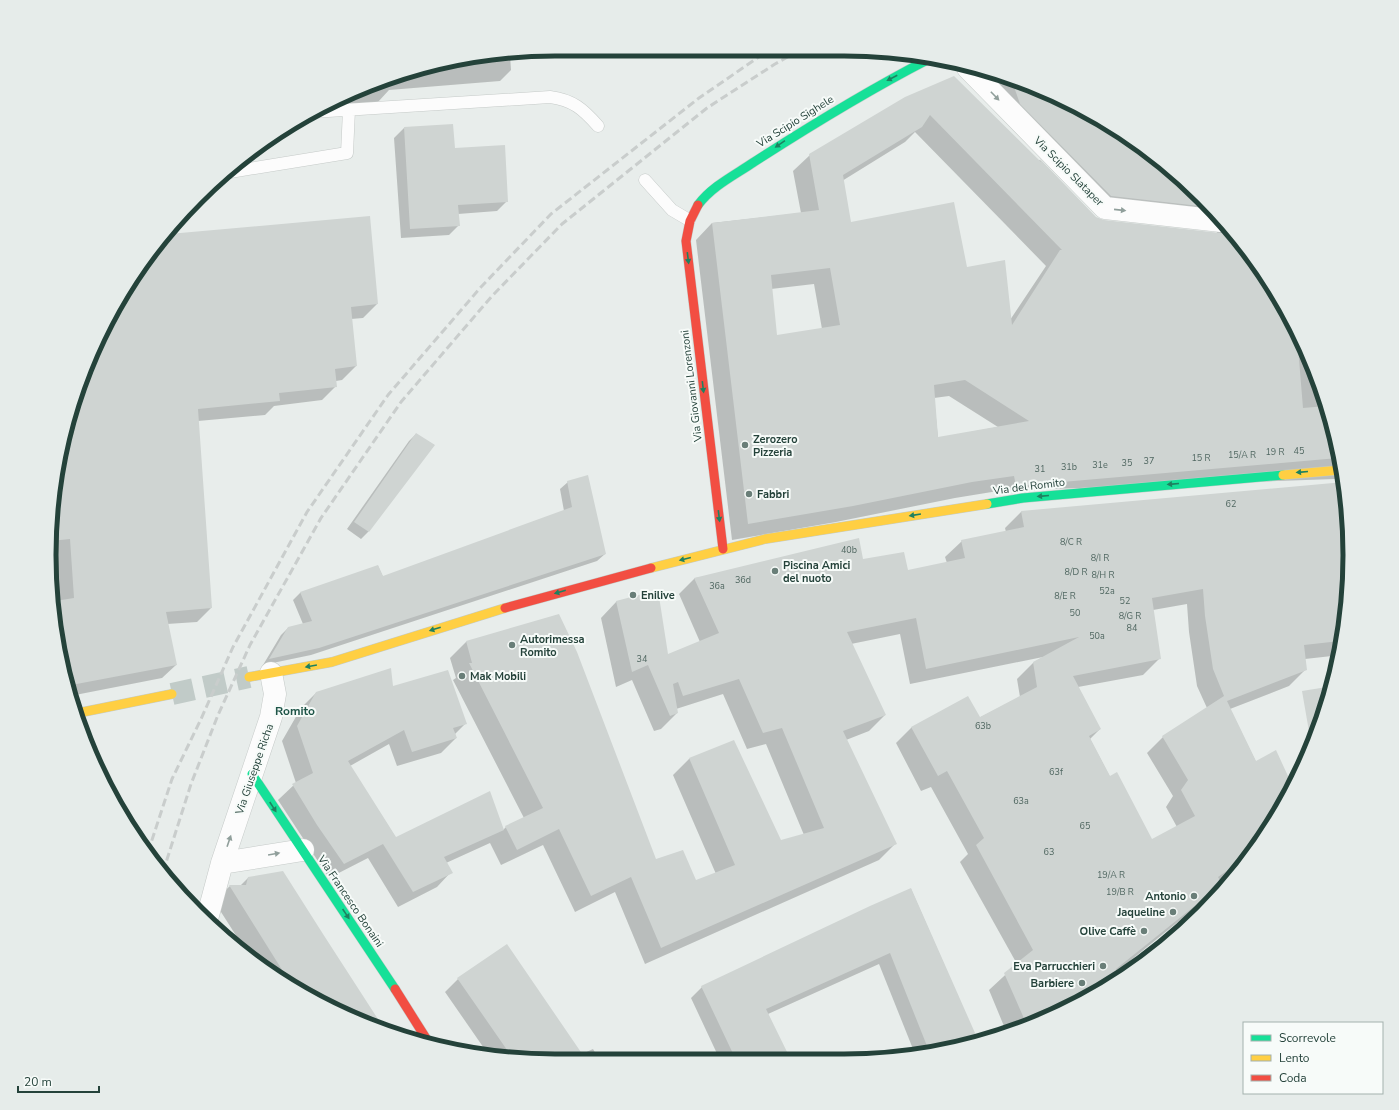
<svg xmlns="http://www.w3.org/2000/svg" width="1399" height="1110" viewBox="0 0 1399 1110" font-family="'Nunito Sans',sans-serif">
<style>
.shadow{fill:#0003;fill-rule:evenodd}
.building{fill:#cfd4d2;fill-rule:evenodd}
.lines{fill:none;stroke-linecap:round;stroke-linejoin:round}
.secondary-tunnel{stroke:#c1cbc8;stroke-width:22;stroke-dasharray:22 11;stroke-linecap:butt}
.lane-casing{stroke:#c5cac8;stroke-width:13}
.street-casing{stroke:#c5cac8;stroke-width:23}
.fast-casing{stroke:#c3cbc8;stroke-width:10}
.slow-casing{stroke:#c3cbc8;stroke-width:10}
.jam-casing{stroke:#c3cbc8;stroke-width:10}
.lane{stroke:#fcfcfc;stroke-width:12}
.street{stroke:#fcfcfc;stroke-width:22}
.fast{stroke:#16e098;stroke-width:9}
.slow{stroke:#ffcf43;stroke-width:9}
.jam{stroke:#f24e42;stroke-width:9}
.rail{stroke:#c9cdcc;stroke-width:3;stroke-dasharray:8 4;stroke-linecap:butt}
.oneway{fill:#1e8160}
.oneway2{fill:#909f9b}
.poi-dot{fill:#697e78;stroke:#f7fbf9;stroke-width:1.5}
.labels{text-anchor:middle;stroke-width:4;stroke-linejoin:round;paint-order:stroke}
.number-label{font-size:9px;fill:#506761}
.street-label{font-size:11px;fill:#24423a;stroke:#f7fbf9}
.poi-label{font-size:11px;font-weight:bold;fill:#24423a;stroke:#f7fbf9;text-anchor:start}
.neighbourhood-label{font-size:12px;font-weight:bold;fill:#1f5548;stroke:#f7fbf9}
.rim{fill:none;stroke:#24423a;stroke-width:5}
</style>
<rect width="100%" height="100%" fill="#e8edeb"/>
<path class="shadow" d="M510,55L511,70L500,81L389,90L378,102L328,106L424,66Z
M988,72L1007,76L1097,117L1129,140L1155,165L1159,161L1177,174L1245,247L1282,302L1323,393L1346,489L1348,562L1342,563L1344,601H1347L1334,679L1332,656L1305,659V670L1289,686L1230,709L1256,762L1292,788L1246,862L1219,881L1221,884L1205,900L1099,986L1076,1002L1006,1031L989,990L1017,964L960,862L968,854L931,787L921,791L896,743L912,727L979,718L1020,697L1017,679L1033,663L1043,657L910,684L900,634L851,644L885,715L869,731L846,740L895,844L879,860L645,964L615,892L575,912L543,845L501,865L490,843L446,863L451,872L437,887L398,907L368,858L329,878L278,800L296,783L282,741L301,708L317,692L392,687L466,723L455,734L456,738L441,753L397,766L389,744L350,766L396,838L503,830L506,827L524,818L453,680L456,678L450,658L466,642L558,615L655,860L696,882L716,874L673,775L689,759L734,742L780,842L804,835L766,744L747,749L723,694L676,709L677,713L661,729L654,731L632,680L616,687L601,618L617,601L667,656L700,642L679,594L695,578L862,560L907,571L947,563L945,557L962,541L1006,532L1005,528L1021,512L1337,484L1335,479L998,491L955,498L836,522L732,540L696,240L712,223L801,213L793,171L810,155L906,98L1038,161L1040,160L1096,218L1103,221L1218,234L1213,227L1095,212L1004,120ZM915,132L1046,266L1010,320L967,268L850,223L842,181L905,142ZM814,284L822,329L776,336L771,289ZM949,396L998,427L938,438L934,398ZM1187,604L1189,632L1197,686L1207,708L1163,737L1147,753L1173,796L1166,807L1177,827L1152,841L1110,777L1090,739L1100,729L1078,687L1143,675L1160,658L1153,610Z
M404,128L454,149L507,201L497,211L458,214L459,225L449,235L401,238L394,138Z
M369,217L377,304L363,318L351,319L356,366L342,380L336,381V386L322,400L274,406L265,415L198,421L211,608L197,622L167,624L176,665L162,678L70,696L66,686L54,596L59,595L56,553H49L66,424L117,302L168,235Z
M416,434L434,445L368,532L361,539L347,529L409,441Z
M568,482L605,554L597,561L311,655L263,665L281,635L288,628L303,624L293,600L300,593L378,566L383,577L564,511L560,489Z
M93,737L98,762L88,738Z
M1310,746L1303,765L1301,755Z
M248,878L385,1029L361,1022L251,959L214,901L230,886H240Z
M911,889L978,1042L915,1054L879,964L768,1014L789,1060H720L691,998L702,987Z
M458,979L582,1054L593,1049L600,1061H555L488,1054L445,992Z"/>
<path class="building" d="M954,76L1041,162L1040,159L1096,217L1104,220L1220,233H1226L1229,230L1245,247L1282,302L1297,335L1303,408L1326,406L1338,458L1016,486L1014,476L972,482L853,506L748,524L712,223L819,210L809,154L905,97ZM930,115L1062,250H1060L1012,325L1005,260L967,267L954,202L851,222L843,175L922,127ZM830,268L840,325L777,335L771,275ZM965,380L1029,421L938,437L934,385Z
M1011,78L1097,117L1135,144L1147,156H1152L1177,174L1208,207L1111,196L1020,104Z
M453,124L455,148L505,145L508,202L458,205L460,226L410,229L404,127Z
M370,216L378,304L351,307L357,366L335,369L337,387L279,393L280,401L198,409L212,608L166,612L177,665L66,686L55,601L74,598L70,539L51,541L66,424L117,302L169,234Z
M416,433L435,445L369,532L354,522Z
M588,475L606,554L319,648L269,659L288,627L312,621L300,592L378,565L383,576L572,507L567,481Z
M1344,482L1346,489L1348,547L1342,548L1345,609L1340,641L1304,645L1307,670L1227,701L1256,761L1276,750L1293,787L1250,855L1218,877L1222,884L1116,969V970L1066,1006L1026,1023L1004,973L1033,950L976,845L984,838L947,771L938,776L911,727L968,696L980,717L1037,687L1033,662L1079,637L926,669L916,618L847,632L886,715L843,731L897,844L661,948L631,877L591,896L559,829L517,850L505,826L543,808L469,663H472L466,641L559,614L577,652L656,859L683,850L696,880L735,865L689,758L734,740L781,840L824,828L782,728L763,733L739,679L683,696L678,682L673,684L678,713L670,716L648,665L632,672L616,601L658,590L668,654L719,633L694,578L859,538L863,559L904,552L908,570L965,558L961,540L1024,527L1021,511ZM1203,589L1205,616L1213,669L1224,696L1162,736L1188,780L1181,790L1195,816L1152,839L1117,772L1110,776L1089,736L1101,729L1073,676L1161,659L1152,598Z
M391,668L393,686L448,670L467,724L453,728L457,738L412,752L404,730L348,761L396,837L490,791L504,830L444,857L453,873L413,892L383,844L344,864L317,825L292,784L313,773L297,726L316,692Z
M1333,686L1311,743L1302,691Z
M283,871L323,934L385,1030L361,1022L289,981L229,885H246L248,877Z
M911,888L979,1042L929,1051L890,953L766,1009L791,1060H736L701,986L870,906Z
M507,944L587,1061H555L512,1057L457,978Z"/>
<g class="lines">
<path class="secondary-tunnel" d="M172,694L249,677"/>
<defs>
<path id="lane" d="M312,112L550,97C573,100 583,109 598,126
M230,172L347,153L349,110
M645,180L672,210L689,220"/>
<path id="street" d="M968,68L1105,208L1221,221
M222,863L303,850
M207,919L222,863L271,717L275,694L271,673"/>
<path id="fast" d="M698,205C712,186 735,175 754,162C810,126 867,91 927,60
M987,504L1023,498L1283,475
M252,774L395,989"/>
<path id="slow" d="M1283,475L1341,470
M651,568L765,539L987,504
M249,677L332,662L505,608
M78,713L172,694"/>
<path id="jam" d="M698,205L690,221L686,241L723,549
M505,608L651,568
M395,989L429,1043"/>
</defs>
<use href="#lane" class="lane-casing"/>
<use href="#street" class="street-casing"/>
<use href="#fast" class="fast-casing"/>
<use href="#slow" class="slow-casing"/>
<use href="#jam" class="jam-casing"/>
<use href="#lane" class="lane"/>
<use href="#street" class="street"/>
<use href="#fast" class="fast"/>
<use href="#slow" class="slow"/>
<use href="#jam" class="jam"/>
<path class="rail" d="M148,852L172,779L201,719L233,647L307,512L388,395L481,287L551,214L699,98L769,50
M163,872L191,784L218,715L250,645L321,518L401,402L492,296L562,224L707,108L775,64L800,50"/>
</g>
<defs><path id="oneway-solid" d="M-6-.8H1V-3.2L6.5 0L1 3.2V.8H-6Z"/></defs>
<g class="oneway">
<use href="#oneway-solid" transform="translate(892 78) rotate(152)"/>
<use href="#oneway-solid" transform="translate(780 144) rotate(146)"/>
<use href="#oneway-solid" transform="translate(688 258) rotate(83)"/>
<use href="#oneway-solid" transform="translate(703 387) rotate(83)"/>
<use href="#oneway-solid" transform="translate(1302 472) rotate(175)"/>
<use href="#oneway-solid" transform="translate(1173 484) rotate(175)"/>
<use href="#oneway-solid" transform="translate(1043 496) rotate(175)"/>
<use href="#oneway-solid" transform="translate(915 515) rotate(171)"/>
<use href="#oneway-solid" transform="translate(719 516) rotate(83)"/>
<use href="#oneway-solid" transform="translate(685 559) rotate(166)"/>
<use href="#oneway-solid" transform="translate(560 592) rotate(164)"/>
<use href="#oneway-solid" transform="translate(435 629) rotate(162)"/>
<use href="#oneway-solid" transform="translate(311 666) rotate(170)"/>
<use href="#oneway-solid" transform="translate(273 807) rotate(57)"/>
<use href="#oneway-solid" transform="translate(346 914) rotate(56)"/>
</g>
<g class="oneway2">
<use href="#oneway-solid" transform="translate(995 96) rotate(46)"/>
<use href="#oneway-solid" transform="translate(1120 210) rotate(6)"/>
<use href="#oneway-solid" transform="translate(229 841) rotate(-71)"/>
<use href="#oneway-solid" transform="translate(274 854) rotate(-10)"/>
</g>
<g class="poi-dot">
<circle cx="745" cy="445" r="4"/>
<circle cx="749" cy="494" r="4"/>
<circle cx="775" cy="571" r="4"/>
<circle cx="633" cy="595" r="4"/>
<circle cx="512" cy="645" r="4"/>
<circle cx="462" cy="676" r="4"/>
<circle cx="1194" cy="896" r="4"/>
<circle cx="1173" cy="912" r="4"/>
<circle cx="1144" cy="931" r="4"/>
<circle cx="1103" cy="966" r="4"/>
<circle cx="1082" cy="983" r="4"/>
</g>
<g class="labels">
<g class="number-label">
<text x="1299" y="454">45</text>
<text x="1275" y="455">19 R</text>
<text x="1242" y="458">15/A R</text>
<text x="1201" y="461">15 R</text>
<text x="1149" y="464">37</text>
<text x="1127" y="466">35</text>
<text x="1100" y="468">31e</text>
<text x="1069" y="470">31b</text>
<text x="1040" y="472">31</text>
<text x="1231" y="507">62</text>
<text x="1071" y="545">8/C R</text>
<text x="849" y="553">40b</text>
<text x="1100" y="561">8/I R</text>
<text x="1076" y="575">8/D R</text>
<text x="1103" y="578">8/H R</text>
<text x="743" y="583">36d</text>
<text x="717" y="589">36a</text>
<text x="1107" y="594">52a</text>
<text x="1065" y="599">8/E R</text>
<text x="1125" y="604">52</text>
<text x="1075" y="616">50</text>
<text x="1130" y="619">8/G R</text>
<text x="1132" y="631">84</text>
<text x="1097" y="639">50a</text>
<text x="642" y="662">34</text>
<text x="983" y="729">63b</text>
<text x="1056" y="775">63f</text>
<text x="1021" y="804">63a</text>
<text x="1085" y="829">65</text>
<text x="1049" y="855">63</text>
<text x="1111" y="878">19/A R</text>
<text x="1120" y="895">19/B R</text>
</g>
<g class="street-label">
<text transform="translate(795 121) rotate(-32)" y="4">Via Scipio Sighele</text>
<text transform="translate(1069 171) rotate(45)" y="4">Via Scipio Slataper</text>
<text transform="translate(691 386) rotate(-97)" y="4">Via Giovanni Lorenzoni</text>
<text transform="translate(1029 486) rotate(-7)" y="4">Via del Romito</text>
<text transform="translate(254 769) rotate(-71)" y="4">Via Giuseppe Richa</text>
<text transform="translate(351 901) rotate(56)" y="4">Via Francesco Bonaini</text>
</g>
<g class="poi-label">
<text x="753" y="443">Zerozero<tspan x="753" dy="13">Pizzeria</tspan></text>
<text x="757" y="498">Fabbri</text>
<text x="783" y="569">Piscina Amici<tspan x="783" dy="13">del nuoto</tspan></text>
<text x="641" y="599">Enilive</text>
<text x="520" y="643">Autorimessa<tspan x="520" dy="13">Romito</tspan></text>
<text x="470" y="680">Mak Mobili</text>
<text x="1186" y="900" text-anchor="end">Antonio</text>
<text x="1165" y="916" text-anchor="end">Jaqueline</text>
<text x="1136" y="935" text-anchor="end">Olive Caffè</text>
<text x="1095" y="970" text-anchor="end">Eva Parrucchieri</text>
<text x="1074" y="987" text-anchor="end">Barbiere</text>
</g>
<g class="neighbourhood-label">
<text x="295" y="715">Romito</text>
</g>
</g>
<path d="M0 0H1399V1110H0ZM555 56H844A499 499 0 0 1 1343 555V555A499 499 0 0 1 844 1054H555A499 499 0 0 1 56 555V555A499 499 0 0 1 555 56Z" fill="#e6ecea" fill-rule="evenodd"/>
<path class="rim" d="M555 56H844A499 499 0 0 1 1343 555V555A499 499 0 0 1 844 1054H555A499 499 0 0 1 56 555V555A499 499 0 0 1 555 56Z"/>
<rect x="1243" y="1022" width="140" height="72" fill="#f7fbf9" stroke="#a3b1ad"/>
<rect x="1251" y="1035" width="20" height="6" fill="#16e098" stroke="#a3b1ad"/>
<text x="1279" y="1042" font-size="12" fill="#24423a">Scorrevole</text>
<rect x="1251" y="1055" width="20" height="6" fill="#ffcf43" stroke="#a3b1ad"/>
<text x="1279" y="1062" font-size="12" fill="#24423a">Lento</text>
<rect x="1251" y="1075" width="20" height="6" fill="#f24e42" stroke="#a3b1ad"/>
<text x="1279" y="1082" font-size="12" fill="#24423a">Coda</text>
<path d="M18 1086v6h81v-6" fill="none" stroke="#24423a" stroke-width="2"/>
<text x="24" y="1086" font-size="12" fill="#24423a" stroke="#f7fbf9" stroke-width="3" paint-order="stroke">20 m</text>
</svg>
